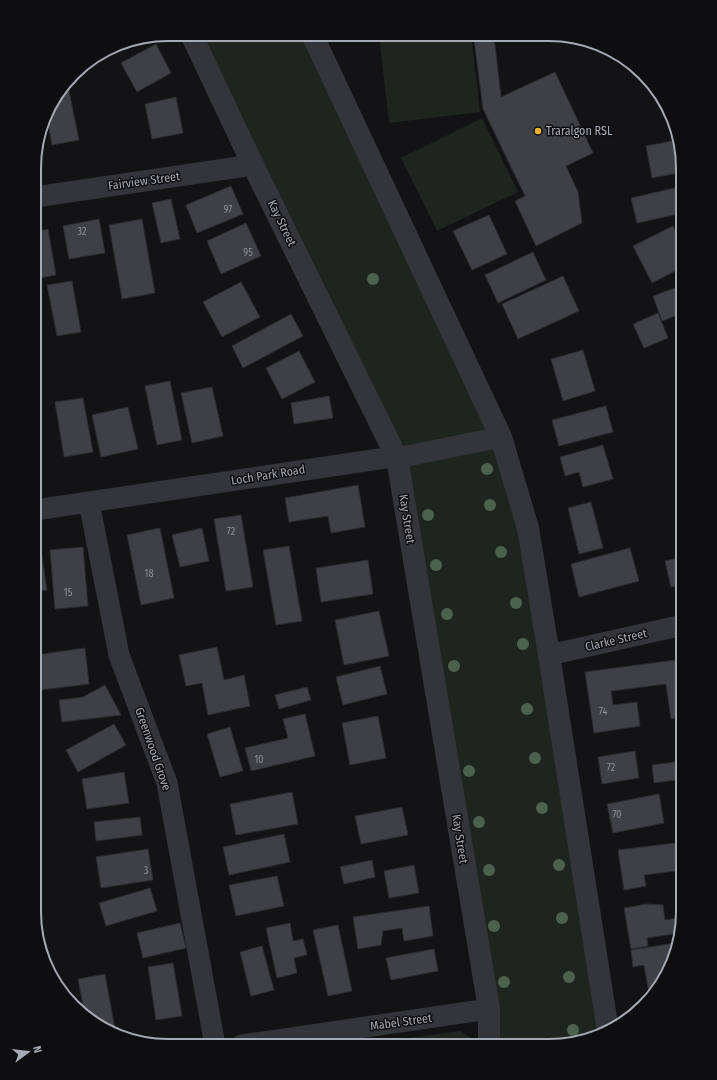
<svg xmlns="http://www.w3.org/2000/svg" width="717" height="1080" viewBox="0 0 717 1080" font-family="'Fira Sans Condensed',sans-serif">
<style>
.green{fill:#1e251f}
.building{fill:#3f4045;stroke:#2d2d31}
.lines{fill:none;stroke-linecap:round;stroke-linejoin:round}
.minor{stroke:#34353a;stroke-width:21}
.tertiary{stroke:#34353a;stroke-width:22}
.tree{fill:#4d614f}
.poi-dot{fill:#f0b530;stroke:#0e0e10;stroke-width:1.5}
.labels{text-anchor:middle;stroke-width:3;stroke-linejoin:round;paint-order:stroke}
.number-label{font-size:10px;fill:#8c9099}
.poi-label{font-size:12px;fill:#a5aab5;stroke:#0e0e10;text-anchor:start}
.street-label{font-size:12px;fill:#a5aab5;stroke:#0e0e10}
.rim{fill:none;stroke:#a5aab5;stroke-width:2}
</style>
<rect width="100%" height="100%" fill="#131315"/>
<path class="green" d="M191,34H305L501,437L528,528L600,1036L549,1046H489L397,458Z
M379,35H471L480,112L389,123Z
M482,118L518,192L437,231L401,158Z
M460,1031L472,1039V1046L358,1045Z"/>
<path class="building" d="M494,37L501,97L555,72L593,153L566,166L578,192L582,223L536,246L515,201L525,196L483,109L474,39Z
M156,44L171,73L137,92L121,63Z
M69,91L79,140L52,145L47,116L52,101L59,93Z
M176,97L183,133L152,139L145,104Z
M677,140L683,172L652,178L646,146Z
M38,142L40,153L35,154V150Z
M231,186L243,214L197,233L186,205Z
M683,186V213L637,223L631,198Z
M171,199L180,239L161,243L152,203Z
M489,215L507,254L472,270L453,231Z
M99,219L105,253L69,259L63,226Z
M142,219L155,293L122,299L109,225Z
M246,223L261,256L221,274L207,241Z
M673,226L683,246V267L652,283L633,246Z
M48,229L56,275L35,279V232Z
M533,252L546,280L498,303L485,275Z
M563,276L579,311L518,339L502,304Z
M72,281L81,332L57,336L47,285Z
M241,282L260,317L222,337L203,302Z
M683,285V313L662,321L653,296Z
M658,313L668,338L644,348L633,324Z
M291,314L303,336L243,368L232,346Z
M583,350L595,391L563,401L551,359Z
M299,351L315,382L282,399L266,368Z
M170,381L182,440L157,445L145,386Z
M212,387L223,436L192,443L181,393Z
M329,396L333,418L294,424L291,403Z
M83,398L93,452L64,457L55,402Z
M606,406L613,432L559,446L552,420Z
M128,407L138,449L101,457L92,415Z
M603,445L613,479L583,487L579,472L565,476L560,457Z
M358,485L365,527L331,533L328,516L289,522L285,498Z
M591,502L603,548L579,554L568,508Z
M241,515L253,587L226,591L214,519Z
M160,528L174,598L141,605L127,535Z
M202,528L209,561L180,567L172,535Z
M40,544L47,590L34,592L35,545Z
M289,546L302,621L276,625L263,550Z
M83,547L88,606L55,609L50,550Z
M630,548L639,581L579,597L571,564Z
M683,557V584L671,587L665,561Z
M368,560L373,594L321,602L316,568Z
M379,611L389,656L344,665L335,620Z
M217,647L224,680L244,675L250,706L208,715L202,683L186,686L179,655Z
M85,648L89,684L40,690L36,655Z
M683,659V718L671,719L666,684L611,691L613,705L637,702L640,726L594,733L585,672Z
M380,666L387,694L343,705L336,677Z
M105,685L121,715L62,722L59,700L83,697Z
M307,687L311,700L279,709L275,695Z
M305,714L315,756L251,771L245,748L288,738L283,719Z
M378,716L386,758L350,765L342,723Z
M114,724L126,745L78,772L66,750Z
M230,727L243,771L220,777L207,734Z
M635,751L639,778L602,784L598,757Z
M683,761V779L654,783L652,765Z
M124,772L129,803L87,809L82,779Z
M292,792L298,824L236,835L230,804Z
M659,794L664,823L613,833L607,804Z
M402,807L408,835L361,844L355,816Z
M140,817L142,835L96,841L94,822Z
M284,834L290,862L229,875L223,847Z
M683,842V870L644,875L646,886L624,890L618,850Z
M148,849L153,880L101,888L96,857Z
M372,860L375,877L344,884L340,867Z
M414,865L419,893L389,898L384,871Z
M277,876L284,906L236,916L229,885Z
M34,887L40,888L36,920L34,912Z
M150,888L157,911L106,926L99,903Z
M647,904L663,905L665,920L683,917V921L679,933L647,938L648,946L631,949L624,908Z
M429,906L433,936L404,941L402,928L383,931L381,945L358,949L353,917Z
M180,923L186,948L143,958L137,933Z
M290,923L293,941L303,939L307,955L294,958L297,973L277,978L266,928Z
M338,925L352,991L328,996L313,930Z
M46,943L55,977L44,963L40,945Z
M675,943L661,985L648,988L644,965L633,967L631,950Z
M262,946L274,990L251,996L240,952Z
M434,949L438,971L391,980L386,958Z
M173,963L182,1016L156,1020L148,967Z
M105,974L115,1029H113L87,1018L85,1016L78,979Z"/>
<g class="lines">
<path class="minor" d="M35,197L253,165
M89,502L119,655L167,783L215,1045
M35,510L386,458H397L501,437
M549,655L683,625
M242,1045L489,1009"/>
<path class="tertiary" d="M191,34L253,165L397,458L489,1009V1046
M312,34L501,437L528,528L549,655L608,1031"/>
</g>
<g class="tree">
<circle cx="373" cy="279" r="6"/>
<circle cx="487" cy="469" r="6"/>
<circle cx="490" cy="505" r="6"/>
<circle cx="428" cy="515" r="6"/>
<circle cx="501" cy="552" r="6"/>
<circle cx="436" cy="565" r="6"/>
<circle cx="516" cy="603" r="6"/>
<circle cx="447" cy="614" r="6"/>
<circle cx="523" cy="644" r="6"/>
<circle cx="454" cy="666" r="6"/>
<circle cx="527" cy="709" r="6"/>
<circle cx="535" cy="758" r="6"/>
<circle cx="469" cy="771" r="6"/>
<circle cx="542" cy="808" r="6"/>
<circle cx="479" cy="822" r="6"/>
<circle cx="559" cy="865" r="6"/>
<circle cx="489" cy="870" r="6"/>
<circle cx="562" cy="918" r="6"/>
<circle cx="494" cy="926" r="6"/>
<circle cx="569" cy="977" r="6"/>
<circle cx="504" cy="982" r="6"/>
<circle cx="573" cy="1030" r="6"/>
</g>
<circle class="poi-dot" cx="538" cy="131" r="4"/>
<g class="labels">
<g class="number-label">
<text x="228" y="213">97</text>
<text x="82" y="235">32</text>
<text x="248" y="256">95</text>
<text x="231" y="535">72</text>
<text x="149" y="577">18</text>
<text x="68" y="596">15</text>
<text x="603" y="715">74</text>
<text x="259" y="763">10</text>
<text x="611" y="771">72</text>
<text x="617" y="818">70</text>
<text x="146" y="874">3</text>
</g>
<g class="poi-label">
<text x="546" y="135">Traralgon RSL</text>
</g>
<g class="street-label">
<text transform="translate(144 181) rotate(-8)" y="4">Fairview Street</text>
<text transform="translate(282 223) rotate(64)" y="4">Kay Street</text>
<text transform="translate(268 475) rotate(-9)" y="4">Loch Park Road</text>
<text transform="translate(407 519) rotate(81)" y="4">Kay Street</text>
<text transform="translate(616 640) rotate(-13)" y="4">Clarke Street</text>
<text transform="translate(153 749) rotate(71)" y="4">Greenwood Grove</text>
<text transform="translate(460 839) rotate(81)" y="4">Kay Street</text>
<text transform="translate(401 1022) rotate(-8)" y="4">Mabel Street</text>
</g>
</g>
<path d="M0 0H717V1080H0ZM168 41H549A127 127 0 0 1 676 168V912A127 127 0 0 1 549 1039H168A127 127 0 0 1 41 912V168A127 127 0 0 1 168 41Z" fill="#0e0e10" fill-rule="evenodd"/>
<path class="rim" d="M168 41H549A127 127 0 0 1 676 168V912A127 127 0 0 1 549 1039H168A127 127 0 0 1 41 912V168A127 127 0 0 1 168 41Z"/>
<g transform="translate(28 1052) rotate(75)" stroke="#0e0e10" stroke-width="3" paint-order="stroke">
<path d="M0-3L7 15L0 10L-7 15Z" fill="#a5aab5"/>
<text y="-6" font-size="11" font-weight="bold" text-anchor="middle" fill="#a5aab5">N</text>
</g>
</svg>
